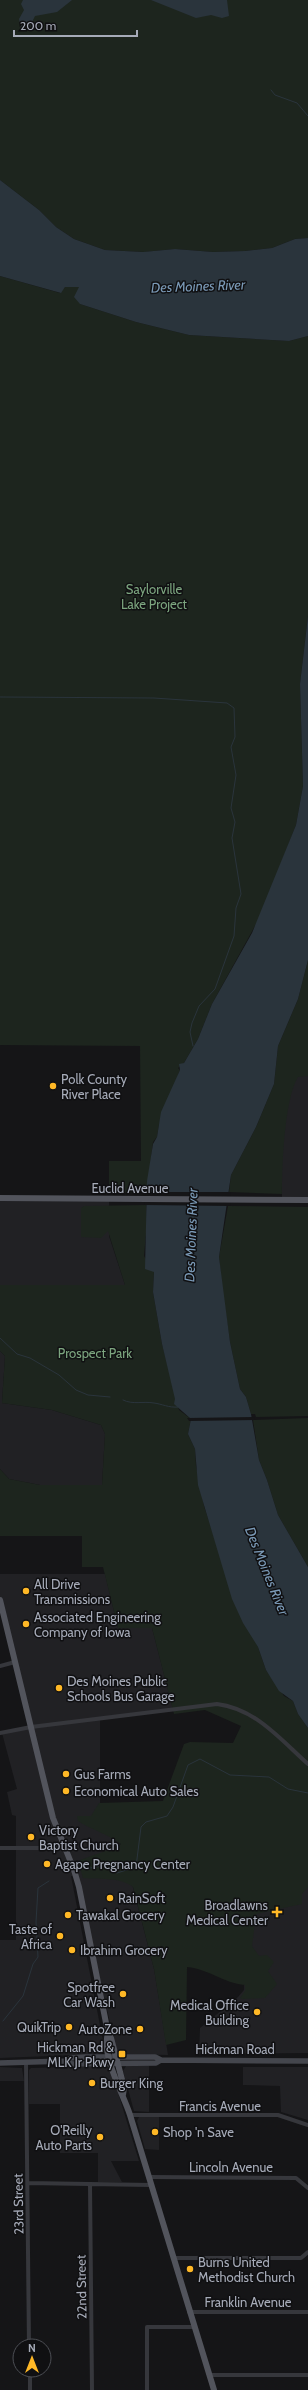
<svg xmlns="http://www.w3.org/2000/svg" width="308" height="2390" viewBox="0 0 308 2390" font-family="Cabin,sans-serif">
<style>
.built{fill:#212124}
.green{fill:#1d251e}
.water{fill:#2a343c}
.pier{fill:#151517}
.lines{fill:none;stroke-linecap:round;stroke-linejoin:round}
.stream{stroke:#2a343c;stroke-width:1}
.minor{stroke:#36373c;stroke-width:4}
.secondary{stroke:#44464d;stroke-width:5.5}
.primary{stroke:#52545c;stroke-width:6}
.poi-dot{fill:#ffb826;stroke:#101012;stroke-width:1.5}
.labels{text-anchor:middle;stroke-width:3;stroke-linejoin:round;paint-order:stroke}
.park-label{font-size:13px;fill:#7ca57f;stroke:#101012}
.poi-label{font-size:13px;fill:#a6abb8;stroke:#101012;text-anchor:start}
.street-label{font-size:13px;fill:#a6abb8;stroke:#101012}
.water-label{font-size:14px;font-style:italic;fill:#7a99b6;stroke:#101012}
</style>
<rect width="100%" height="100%" fill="#151517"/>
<path class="built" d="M281,1074L308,1075V1200L282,1199Z
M0,1198L109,1199V1236L125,1285H0Z
M0,1351L5,1356L2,1403L52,1410L101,1425L105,1434L102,1485H40L9,1479L0,1469Z
M0,1574H105L118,1628H152L173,1709L100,1718V1817L109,1818L125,1857L154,1969L168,2055L121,2054L117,2052L76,1877L71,1876L105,2051L101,2054L0,2058V1940H16V1816L12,1815L7,1792L17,1789L2,1733L30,1727L0,1600Z
M308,1827V2053L199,2054L200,2028L238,1997L244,1990L248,1838Z
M105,2066L111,2070L139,2161H111L122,2182H98V2153H60V2104H29V2070L31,2068Z
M126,2066H149V2112L134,2111L123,2071Z
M0,2067L22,2068L24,2081H0Z
M243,2067H308V2120L281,2112L280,2086L243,2085Z
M139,2117H159V2150L145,2149L137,2121Z"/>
<path class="green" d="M0,0H308V238L295,239L272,248L245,251L213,252L175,249L144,252L105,250L74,239L56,227L39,210L0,180Z
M0,276L60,293L65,287H80V304L136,322L189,335L289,341L308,336V616L300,684L303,786L296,825L261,915L212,1004L198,1039L184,1063L178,1068L180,1070L159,1125L157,1137L153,1142L147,1192L109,1193V1161H141L140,1046L0,1045Z
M308,960V1076L298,1077C284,1100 282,1167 282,1194L229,1192L231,1175L256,1127L274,1084L278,1046L298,999Z
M146,1205L147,1221L144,1256L154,1272L153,1292L162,1344L179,1410L191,1419L188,1434L195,1449L196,1466L204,1506L227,1576L258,1647L266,1670L284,1696L293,1701L298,1714L308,1728V1887L302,1894V1904L256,1914L252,1946L259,1956L267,1955L274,1962L268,1971L277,1984L265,1998L242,1999L240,1998L245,1991V1985C223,1983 209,1969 187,1967L186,2040L166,2045L154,1969L133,1887C118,1876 100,1880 83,1878L79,1865L80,1860L117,1847L121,1844C108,1834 92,1830 78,1821L77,1816H91L99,1803L163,1801L184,1744L190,1742L233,1743L241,1726L205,1710L174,1714L152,1628H118L103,1567H82V1536H0V1469L9,1479L40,1485H102L105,1434L101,1425L52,1410L2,1403L5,1356L0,1351V1285H125L108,1231L101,1238L81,1237V1208L84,1206Z
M228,1206L308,1207V1416L256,1417L255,1414H251L246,1397L240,1389L230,1342L222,1287L219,1257Z
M308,1418V1567L278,1515L267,1480L259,1460L253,1420Z"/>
<path class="water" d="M23,0H72L57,12L35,16L29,28H21L19,19L24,10L21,4Z
M151,0H227L229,16L222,18L211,15L196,18Z
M0,180L39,210L56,227L74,239L105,250L143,252L175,249L213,252L245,251L272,248L295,239L308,238V336L289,341L189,335L136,322L80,304L74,297L79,287H65L61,293L0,276Z
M308,616V960L298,999L278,1046L274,1084L256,1127L231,1175L219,1257L230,1342L240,1389L246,1397L251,1414L259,1460L267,1480L278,1515L308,1567V1728L298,1714L293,1701L279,1691L266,1670L258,1647L243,1623L232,1599L198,1485L195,1449L188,1434L191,1419L174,1404L175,1399L162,1344L153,1292L154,1272L145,1269L147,1181L153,1144L157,1137L161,1112L180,1070L179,1064L184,1063L198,1039L212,1004L252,933L296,825L303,786L300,684Z"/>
<path class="pier" d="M145,1192H231L230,1206L144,1205Z
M254,1417L255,1420L189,1421L187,1418Z"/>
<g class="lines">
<path class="stream" d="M271,90L275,95L297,103L308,116
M0,697L154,698L227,703L234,708L235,737L231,747L236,775L231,808L235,822L232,838L241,894L236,908L234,936L215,989L199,1006L192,1023L190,1032L193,1046
M0,1338L17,1354L30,1358L59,1375L76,1390L88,1395L110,1397
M123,1400C133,1405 143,1401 154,1403C162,1404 169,1408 178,1407
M84,1869L102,1866L117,1873L136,1867L141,1827L146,1822L167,1816L173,1807L188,1765L200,1759L230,1775L269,1777L288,1789L308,1793
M3,2021L23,1996L33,1964L38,1957L36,1922L38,1888L49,1881"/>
<path class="minor" d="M0,1666L15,1662
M0,1733L31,1727L217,1704C256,1709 280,1739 308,1764
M0,1848H65
M26,2062L29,2346
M130,2115H278L308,2125
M149,2177L296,2178L308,2188
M28,2183L151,2185
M90,2184L92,2390
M173,2258H301L308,2252
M189,2312H308
M30,2370V2390
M209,2375H308
M147,2390V2327H193"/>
<path class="secondary" d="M66,2061L72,2064L156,2063L161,2060L308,2061
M0,2063L65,2061L71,2058L85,2057H155L161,2060"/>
<path class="primary" d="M0,1198L308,1200
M0,1600L53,1818L74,1870L79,1887L108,2033C101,2056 123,2093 130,2115L214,2390
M108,2033L111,2038L124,2087L123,2095"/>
</g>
<g class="poi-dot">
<circle cx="53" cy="1086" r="4"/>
<circle cx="26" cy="1591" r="4"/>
<circle cx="26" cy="1624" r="4"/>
<circle cx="59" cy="1688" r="4"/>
<circle cx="66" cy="1774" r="4"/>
<circle cx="66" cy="1791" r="4"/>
<circle cx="31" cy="1837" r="4"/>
<circle cx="47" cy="1864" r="4"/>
<circle cx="110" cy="1898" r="4"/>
<path d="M275 1906h4v4h4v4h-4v4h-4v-4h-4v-4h4z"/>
<circle cx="68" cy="1915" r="4"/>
<circle cx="60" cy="1936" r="4"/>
<circle cx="72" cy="1950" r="4"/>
<circle cx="123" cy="1994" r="4"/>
<circle cx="257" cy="2012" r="4"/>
<circle cx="69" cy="2027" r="4"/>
<circle cx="140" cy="2029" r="4"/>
<rect x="118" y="2050" width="8" height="8" rx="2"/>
<circle cx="92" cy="2083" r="4"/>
<circle cx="155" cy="2132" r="4"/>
<circle cx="100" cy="2137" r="4"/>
<circle cx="190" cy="2269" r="4"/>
</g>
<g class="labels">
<g class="park-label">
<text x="154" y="594">Saylorville<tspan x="154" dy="15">Lake Project</tspan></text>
<text x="95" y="1358">Prospect Park</text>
</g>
<g class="poi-label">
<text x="61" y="1084">Polk County<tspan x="61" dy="15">River Place</tspan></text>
<text x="34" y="1589">All Drive<tspan x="34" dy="15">Transmissions</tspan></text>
<text x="34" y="1622">Associated Engineering<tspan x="34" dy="15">Company of Iowa</tspan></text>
<text x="67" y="1686">Des Moines Public<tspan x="67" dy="15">Schools Bus Garage</tspan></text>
<text x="74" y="1779">Gus Farms</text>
<text x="74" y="1796">Economical Auto Sales</text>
<text x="39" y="1835">Victory<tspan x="39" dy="15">Baptist Church</tspan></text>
<text x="55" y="1869">Agape Pregnancy Center</text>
<text x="118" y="1903">RainSoft</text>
<text x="268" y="1910" text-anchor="end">Broadlawns<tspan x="268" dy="15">Medical Center</tspan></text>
<text x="76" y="1920">Tawakal Grocery</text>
<text x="52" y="1934" text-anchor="end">Taste of<tspan x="52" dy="15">Africa</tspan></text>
<text x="80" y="1955">Ibrahim Grocery</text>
<text x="115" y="1992" text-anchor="end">Spotfree<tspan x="115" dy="15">Car Wash</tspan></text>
<text x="249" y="2010" text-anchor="end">Medical Office<tspan x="249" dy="15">Building</tspan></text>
<text x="61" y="2032" text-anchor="end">QuikTrip</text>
<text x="132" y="2034" text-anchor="end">AutoZone</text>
<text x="114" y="2052" text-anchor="end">Hickman Rd &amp;<tspan x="114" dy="15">MLK Jr Pkwy</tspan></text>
<text x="100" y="2088">Burger King</text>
<text x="92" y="2135" text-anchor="end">O'Reilly<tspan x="92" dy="15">Auto Parts</tspan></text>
<text x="163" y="2137">Shop 'n Save</text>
<text x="198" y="2267">Burns United<tspan x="198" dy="15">Methodist Church</tspan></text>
</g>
<g class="street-label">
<text x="130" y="1193">Euclid Avenue</text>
<text x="235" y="2054">Hickman Road</text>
<text x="220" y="2111">Francis Avenue</text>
<text x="231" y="2172">Lincoln Avenue</text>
<text transform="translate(18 2204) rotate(-91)" y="5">23rd Street</text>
<text transform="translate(81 2287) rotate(-91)" y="5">22nd Street</text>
<text x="248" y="2307">Franklin Avenue</text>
</g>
<g class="water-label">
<text transform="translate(198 286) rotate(-2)" y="5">Des Moines River</text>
<text transform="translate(191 1235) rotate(-88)" y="5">Des Moines River</text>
<text transform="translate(267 1571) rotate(68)" y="5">Des Moines River</text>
</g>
</g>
<g transform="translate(32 2358)"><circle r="19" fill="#101012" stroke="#4c4e54"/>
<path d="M0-3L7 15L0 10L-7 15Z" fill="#ffb826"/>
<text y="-6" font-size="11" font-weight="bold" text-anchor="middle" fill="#a6abb8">N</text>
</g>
<path d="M14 30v6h123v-6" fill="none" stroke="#a6abb8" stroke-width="2"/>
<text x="20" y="30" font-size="12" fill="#a6abb8" stroke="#101012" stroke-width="3" paint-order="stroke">200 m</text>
</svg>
